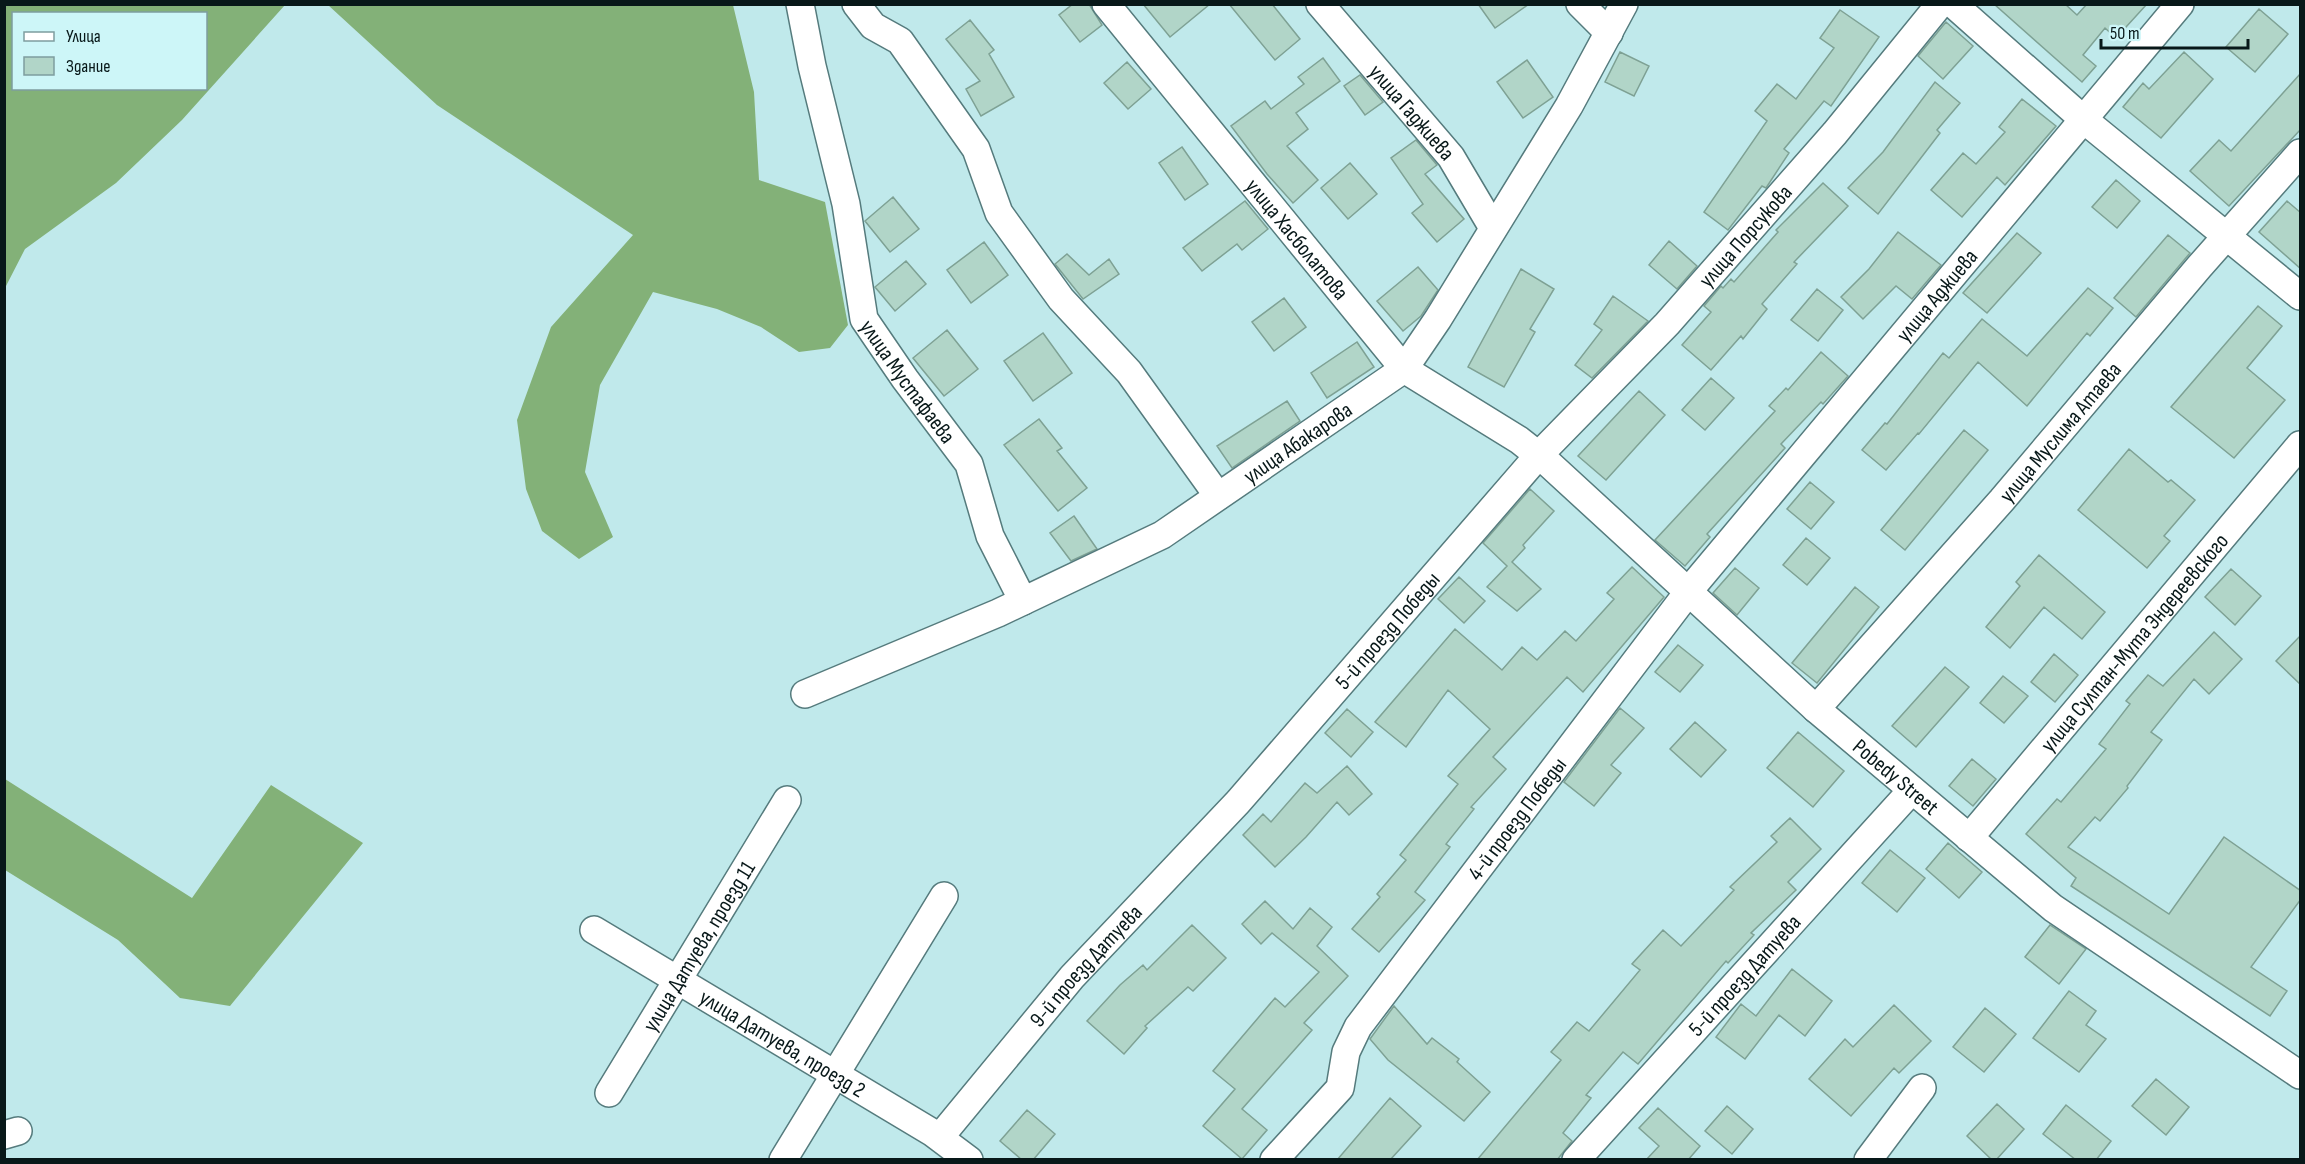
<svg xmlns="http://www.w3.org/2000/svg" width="2305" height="1164" viewBox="0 0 2305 1164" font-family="'Sofia Sans Condensed',sans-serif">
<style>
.forest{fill:#83b178;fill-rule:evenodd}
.building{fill:#b1d5c8;stroke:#7ea194;stroke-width:1.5}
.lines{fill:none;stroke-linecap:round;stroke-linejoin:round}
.minor-casing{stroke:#557b7d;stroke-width:30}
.minor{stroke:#fff;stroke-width:27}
.labels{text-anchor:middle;stroke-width:5;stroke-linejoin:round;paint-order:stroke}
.street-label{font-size:22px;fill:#081819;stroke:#cdf6f8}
</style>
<rect width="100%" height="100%" fill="#c0e9eb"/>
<path class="forest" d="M5,4L285,5L182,120L116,183L25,249L5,288ZM14,14H206V88H14Z
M328,5H733L754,92L759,180L825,202L848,325L830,348L799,352L761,327L717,309L653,292L600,385L585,472L613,537L579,559L542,531L526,489L517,420L551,327L633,235L437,105Z
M5,779L192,898L271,785L363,843L230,1006L180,998L118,940L5,870Z"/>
<path class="building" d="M1073,4H1089L1102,25L1080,42L1059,15Z
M1143,4H1210L1170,37Z
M1229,4H1272L1300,39L1275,60Z
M1478,4H1529L1495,28Z
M1994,4H2065L2077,15L2087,4H2147L2116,38L2105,28L2083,55L2096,66L2082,82Z
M2259,9L2288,34L2255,72L2226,47Z
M1840,10L1879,37L1831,106L1824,101L1784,149L1789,153L1766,188L1762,186L1728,230L1704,212L1767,121L1755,111L1777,84L1796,99L1834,48L1820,38Z
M970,20L994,50L989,54L1014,97L981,116L966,89L980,81L946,39Z
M1946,22L1973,46L1943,79L1918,56Z
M1620,52L1649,66L1634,96L1605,82Z
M2184,52L2213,79L2161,138L2123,107L2143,83L2149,89Z
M1323,58L1340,81L1296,113L1308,129L1287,146L1318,180L1293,203L1267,174L1231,126L1265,101L1271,109L1304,84L1298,77Z
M1527,60L1553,97L1523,118L1497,82Z
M1127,62L1151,89L1128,109L1104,83Z
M2301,73V129L2229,206L2190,171L2219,140L2231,151Z
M1360,75L1383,102L1365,115L1344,86Z
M1935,82L1960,103L1937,130L1940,133L1878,214L1848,188L1883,152Z
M2022,99L2056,126L2005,185L1997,177L1962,217L1931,190L1963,153L1976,164L2005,132L1999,127Z
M1416,140L1437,165L1425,174L1464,219L1437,242L1412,213L1423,204L1391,158Z
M1182,147L1208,184L1185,200L1159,163Z
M1350,163L1377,194L1348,219L1321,188Z
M2116,180L2140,201L2117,228L2092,207Z
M1823,183L1848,206L1794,262L1797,264L1762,304L1767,309L1743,339L1741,336L1711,370L1682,345L1711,312L1704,306L1721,286L1723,288L1731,279L1734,282L1778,232L1776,230Z
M893,197L919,229L890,252L865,221Z
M1245,201L1268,229L1242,250L1237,244L1202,271L1183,248Z
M2287,201L2301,213V269L2259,232Z
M1898,232L1941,265L1912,299L1896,286L1863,319L1841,297L1869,269Z
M2017,233L2041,253L1987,313L1963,293Z
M2168,235L2190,253L2136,317L2114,298Z
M1669,241L1697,266L1677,289L1649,265Z
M984,242L1008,275L971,303L947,270Z
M1067,254L1089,275L1109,259L1119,274L1083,299L1055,264Z
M906,261L926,284L895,311L875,287Z
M1418,267L1438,290L1421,316L1403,331L1377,301Z
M1521,269L1554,289L1530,329L1535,332L1504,387L1468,367Z
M2088,288L2113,308L2090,336L2087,333L2027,406L1978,362L1919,434L1918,433L1886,470L1862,450L1885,423L1887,424L1943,353L1949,358L1982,319L2027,356Z
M1817,289L1843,310L1818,341L1791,320Z
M1613,296L1648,321L1592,378L1575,365L1602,330L1594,324Z
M1284,298L1306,327L1274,351L1252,322Z
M2258,306L2282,326L2247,368L2285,400L2234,458L2171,407Z
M947,330L978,369L944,396L913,358Z
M1043,333L1072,373L1033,401L1004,361Z
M1357,342L1374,367L1327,398L1311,373Z
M1821,352L1848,376L1823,404L1821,402L1781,444L1785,448L1707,534L1710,537L1685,566L1655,540L1775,411L1769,406L1786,388L1788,390Z
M1711,378L1734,398L1705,430L1682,410Z
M1639,391L1665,415L1606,480L1578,456Z
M1287,401L1300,421L1232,468L1217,446Z
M1039,419L1062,448L1057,451L1087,488L1058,511L1004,445Z
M1964,430L1988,450L1905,550L1881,530Z
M2129,449L2168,482L2171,480L2195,500L2164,536L2170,541L2147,568L2078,510Z
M1810,482L1834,502L1811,529L1787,509Z
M1530,489L1554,511L1523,545L1525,548L1512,562L1541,589L1517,611L1487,587L1507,566L1483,543Z
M1074,516L1097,549L1071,561L1050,533Z
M1806,538L1830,558L1807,585L1783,565Z
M2039,555L2105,612L2082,639L2044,607L2010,648L1986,627L2020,586L2016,582Z
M1632,567L1664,597L1583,692L1567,677L1493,757L1506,769L1471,807L1474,809L1446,844L1450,847L1415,892L1425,900L1379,952L1352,929L1380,897L1377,894L1406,860L1400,855L1458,784L1448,776L1490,729L1448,690L1406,747L1375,722L1455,629L1502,670L1522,647L1537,660L1565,631L1576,641L1614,599L1607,593Z
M1735,568L1759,588L1737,615L1713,593Z
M2231,569L2261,596L2235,625L2205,597Z
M1459,577L1485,601L1464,623L1438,599Z
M1855,587L1879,607L1817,683L1792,663Z
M2214,632L2242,659L2209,694L2194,679L2151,732L2162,740L2127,786L2128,788L2100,821L2095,817L2068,847L2169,914L2224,837L2301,891V899L2251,967L2287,991L2270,1016L2071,886L2076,878L2026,834L2057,799L2061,802L2106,749L2099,744L2130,704L2126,701L2148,675L2163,686Z
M2301,635V685L2276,661Z
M1678,645L1703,665L1680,692L1655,672Z
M2054,654L2078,675L2055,702L2031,682Z
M1945,667L1969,687L1916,747L1892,726Z
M2003,676L2028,696L2004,723L1980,703Z
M1620,708L1644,728L1611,765L1621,773L1594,806L1564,782Z
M1347,709L1373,732L1351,757L1325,733Z
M1695,722L1726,750L1701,777L1670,749Z
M1798,732L1844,771L1813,807L1767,768Z
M1972,759L1996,779L1973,806L1949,786Z
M1347,766L1372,794L1349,815L1337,802L1306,837L1275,867L1243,835L1263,814L1271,822L1305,783L1317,793Z
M1790,818L1821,849L1788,882L1796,890L1751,933L1754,935L1728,963L1726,961L1638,1064L1623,1052L1586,1095L1591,1098L1563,1133L1572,1141L1557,1160H1477L1561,1060L1551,1052L1577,1022L1589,1031L1640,970L1632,964L1663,930L1681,946L1734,890L1730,887L1777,842L1771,836Z
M1948,843L1982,872L1959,898L1926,869Z
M1890,850L1925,878L1897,912L1862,883Z
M1265,901L1293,929L1310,908L1332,927L1317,946L1348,976L1304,1023L1312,1030L1242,1109L1267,1130L1242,1159L1203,1126L1235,1089L1213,1071L1275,998L1285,1007L1319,972L1272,933L1261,944L1242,924Z
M1192,925L1226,958L1193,991L1188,987L1145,1026L1147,1028L1124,1054L1087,1021L1120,985L1143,965L1147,970Z
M2050,925L2086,949L2059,984L2025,957Z
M1792,969L1832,1001L1805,1036L1779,1015L1745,1059L1716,1037L1741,1004L1756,1016Z
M2069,991L2096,1011L2086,1025L2106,1039L2079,1072L2033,1038Z
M1894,1005L1931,1041L1899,1073L1894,1068L1851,1116L1809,1079L1845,1039L1853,1047Z
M1394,1006L1427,1044L1432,1038L1459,1059L1457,1062L1490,1092L1464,1121L1388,1060L1370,1039Z
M1985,1008L2016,1034L1984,1072L1953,1047Z
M2156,1079L2189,1107L2166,1135L2132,1106Z
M1390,1098L1421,1126L1390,1160H1337Z
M1997,1104L2024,1129L1996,1160H1992L1967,1136Z
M2066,1105L2111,1141L2096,1160H2076L2043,1134Z
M1727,1106L1753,1129L1732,1154L1705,1131Z
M1658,1108L1700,1146L1688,1160H1646L1659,1146L1639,1128Z
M1027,1110L1055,1134L1033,1160H1022L1000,1141Z"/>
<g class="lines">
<defs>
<g id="minor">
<path id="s1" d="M800,4L812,66L846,204L864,319L905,379L969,464L990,536L1023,601"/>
<path d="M856,4L873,26L900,41L976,149L999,213L1061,299L1129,372L1218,496"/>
<path id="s2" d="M1106,4L1404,369L1519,440L1547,462L1816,709L2053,908L2300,1075"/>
<path id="s3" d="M1320,4L1451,157L1493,228"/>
<path d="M1580,4L1609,33"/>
<path d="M1953,4L2083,119L2300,296"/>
<path id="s4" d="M805,694L998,613L1162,535L1404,369L1438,319L1569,106L1624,4"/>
<path id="s5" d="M1816,709L2002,500L2199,267L2300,153"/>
<path id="s6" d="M1969,838L2300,445"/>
<path id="s7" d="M594,930L933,1133L969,1160"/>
<path id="s8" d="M609,1093L787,800"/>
<path d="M4,1135L18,1131"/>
<path id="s9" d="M940,1137L1072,977L1238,802L1537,457L1667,324L1835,133L1940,4"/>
<path d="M783,1160L944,896"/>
<path id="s10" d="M1274,1160L1340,1088L1346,1052L1358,1027L1692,587L2180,4"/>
<path id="s11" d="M1576,1160L1912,790"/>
<path d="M1868,1160L1922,1088"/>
</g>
</defs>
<use href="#minor" class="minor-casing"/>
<use href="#minor" class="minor"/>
</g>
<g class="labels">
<g class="street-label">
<text dy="8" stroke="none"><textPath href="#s3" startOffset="142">улица Гаджиева</textPath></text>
<text dy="8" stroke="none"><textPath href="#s9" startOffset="1209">улица Порсукова</textPath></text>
<text dy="8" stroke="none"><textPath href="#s2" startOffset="303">улица Хасболатова</textPath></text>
<text dy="8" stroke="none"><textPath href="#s10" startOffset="1095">улица Аджиева</textPath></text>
<text dy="8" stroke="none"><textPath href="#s1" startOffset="398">улица Мустафаева</textPath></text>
<text dy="8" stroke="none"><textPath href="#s5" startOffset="369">улица Муслима Атаева</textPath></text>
<text dy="8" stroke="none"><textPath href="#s4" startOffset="555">улица Абакарова</textPath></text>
<text dy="8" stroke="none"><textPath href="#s9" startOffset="676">5-й проезд Победы</textPath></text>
<text dy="8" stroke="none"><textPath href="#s6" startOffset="256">улица Султан-Мута Эндереевского</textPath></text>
<text dy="8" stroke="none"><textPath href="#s2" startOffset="1112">Pobedy Street</textPath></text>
<text dy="8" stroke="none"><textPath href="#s10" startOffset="424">4-й проезд Победы</textPath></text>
<text dy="8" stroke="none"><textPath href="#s8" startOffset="172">улица Датуева, проезд 11</textPath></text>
<text dy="8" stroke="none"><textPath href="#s9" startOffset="225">9-й проезд Датуева</textPath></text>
<text dy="8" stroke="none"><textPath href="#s11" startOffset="250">5-й проезд Датуева</textPath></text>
<text dy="8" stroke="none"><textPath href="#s7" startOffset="220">улица Датуева, проезд 2</textPath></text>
</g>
</g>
<rect width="2305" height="1164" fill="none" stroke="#081819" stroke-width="12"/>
<rect x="12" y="12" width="195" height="78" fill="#cdf6f8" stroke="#7e9d9f" stroke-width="1.5"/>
<rect x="24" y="32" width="30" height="9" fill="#ffffff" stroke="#7e9d9f" stroke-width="1.5"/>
<text x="66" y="42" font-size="18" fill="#081819">Улица</text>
<rect x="24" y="57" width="30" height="18" fill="#b1d5c8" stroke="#7e9d9f" stroke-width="1.5"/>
<text x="66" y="72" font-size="18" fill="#081819">Здание</text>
<path d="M2101 39v9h147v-9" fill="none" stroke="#081819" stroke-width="3"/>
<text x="2110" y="39" font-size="18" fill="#081819" stroke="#cdf6f8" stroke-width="4.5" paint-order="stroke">50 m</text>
</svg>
